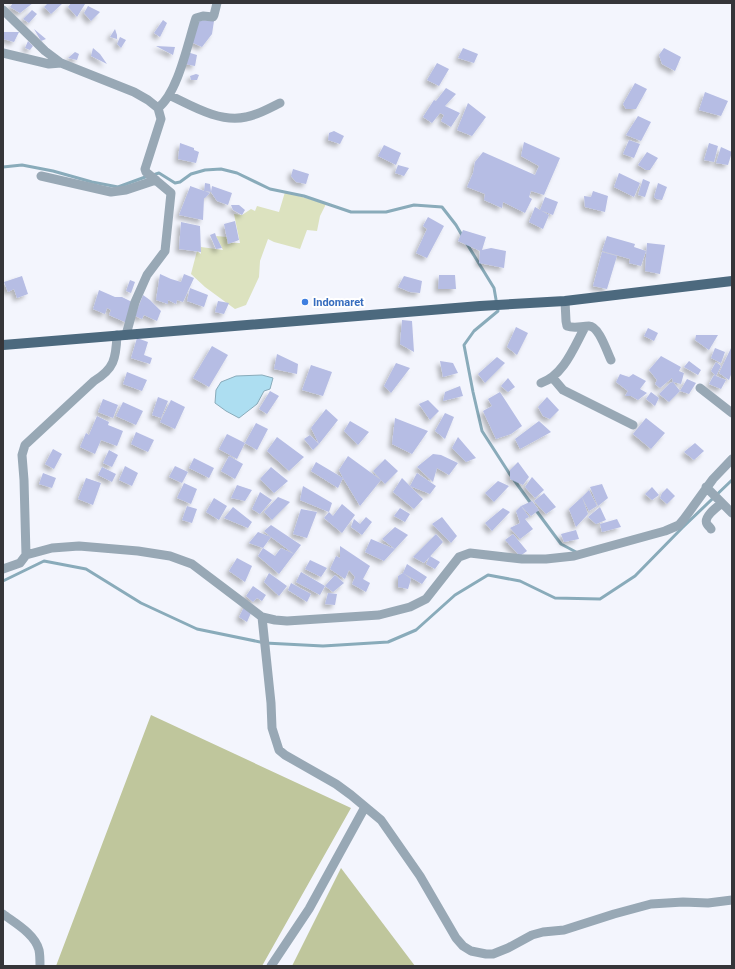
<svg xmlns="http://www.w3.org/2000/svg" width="735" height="969" viewBox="0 0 735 969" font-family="Roboto,sans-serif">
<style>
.green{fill:#dce2bf}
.forest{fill:#bfc69c}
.water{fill:#addef1;stroke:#89abba}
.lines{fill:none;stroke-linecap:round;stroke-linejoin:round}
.stream{stroke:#89abba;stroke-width:3}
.building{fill:#b6bde4;filter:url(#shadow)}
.minor{stroke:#98a8b5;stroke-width:9}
.major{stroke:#4c697e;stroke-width:10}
.shop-dot{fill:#3f7fe0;stroke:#fff;stroke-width:1.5}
.labels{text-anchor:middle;stroke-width:4;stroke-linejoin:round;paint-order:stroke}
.shop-label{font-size:11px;font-weight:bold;fill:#366cbe;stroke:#fff;text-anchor:start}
</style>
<defs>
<filter id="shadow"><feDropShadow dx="-3.5" dy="3.5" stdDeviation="2" flood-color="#0004"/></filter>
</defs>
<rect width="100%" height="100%" fill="#f3f5fd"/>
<path class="green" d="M285,192L326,204L320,216L317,231L307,230L300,249L274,242L268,239L260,261L259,277L246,305L235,309L205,287L191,274L197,251L201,254V247L223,250L216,236L227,237L228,243H240L234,214L242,215L251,209L255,211L257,206L279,212Z"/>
<path class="forest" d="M151,715L351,808L262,966H56Z
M341,868L415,966H292Z"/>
<path class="water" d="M262,375L273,378L270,389L264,391L257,404L239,418L226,411L215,403L216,390L221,382L236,376Z"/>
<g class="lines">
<path class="stream" d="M3,167L22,165L53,171L92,182L118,187L148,176
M153,175L159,173L175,183L180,182L191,174L205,170L221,169L237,173L270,189L304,196L351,212H386L414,205L442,207L456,225L463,237
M467,244L494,288L498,311L474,331L464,345L473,392L482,431L509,473L532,505
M535,509L561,544L576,552
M3,581L44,561L86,569L141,603L197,629L265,643L323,646L388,642L416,630L455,595L488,575L520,581L555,598L600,599L635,576L682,528L732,480"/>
</g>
<path class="building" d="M13,3H33L20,13L10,7Z
M48,3H63L51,14L44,7Z
M71,3L85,4L77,17L68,7Z
M88,6L100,12L91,21L84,13Z
M32,10L37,14L29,23L23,19Z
M163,20L167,23L160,37L154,33Z
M199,20L214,21L212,34L202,47L191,42Z
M34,29L46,39L41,41Z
M115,29L117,35V39L110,37Z
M3,32H19L14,42L3,39Z
M120,37L126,40L121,48L117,44Z
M28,41L33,46L30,50L25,48Z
M156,46L175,47L173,55Z
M93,48L100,54L107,64L91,56Z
M463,48L478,54L474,63L458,58Z
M664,48L681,57L675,71L662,64L659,55Z
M75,52L79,54L77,60L68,58Z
M187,52L197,55L195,66L185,64Z
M437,63L449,69L439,86L427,80Z
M196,74L199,75L197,80H191L190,76Z
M635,83L647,89L636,109H626L623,104Z
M446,88L456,94L445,106L460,113L451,127L441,121L444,115L440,113L432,123L423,117L434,100L436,101Z
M705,92L728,101L721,116L699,110Z
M468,103L486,117L472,136L457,130Z
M638,116L651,122L641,141L626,135Z
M334,131L344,136L340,144L328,140L329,133Z
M629,140L640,144L634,158L623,154Z
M524,142L560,158L544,195L531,191L529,197L532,199L525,213L503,202L502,208L484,200L485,194L467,187L473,173L475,162L483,152L535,175L539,166L521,156Z
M180,143L194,148V150L199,152L196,163L178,159Z
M709,143L718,146L714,162L704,160Z
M384,145L401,153L396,165L378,156Z
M721,147L732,152L728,165L716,163Z
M647,152L658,158L650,170H646L638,165Z
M398,165L409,168L404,176L395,173Z
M293,169L309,174L306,184L296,182L291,176Z
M619,173L640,183L634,197L614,187Z
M643,179L650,182L645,197L638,195Z
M205,183L210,184L211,192L204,191Z
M658,183L667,187L662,200L656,199L654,197Z
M190,186L210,193L205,198H204L203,220L179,215L190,187Z
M212,186L232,193L228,205L217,201L211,192Z
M593,191L608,196L605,212L585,207L584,196L591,197Z
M545,197L558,202L553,215L540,210Z
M231,205H239L245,210L242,215L233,210Z
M535,207L549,215L543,229L529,222Z
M428,217L444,226L427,258L416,253L427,229L423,226Z
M235,221L239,240L228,244L224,224Z
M181,222L200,226L201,252L179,249Z
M463,230L486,237L482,250L491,248L506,251L504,268L479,263L480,251L458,241Z
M215,233L216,236L222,248L216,249L210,235Z
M607,236L635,244L634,247L646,251L641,266L629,263L630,259L602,251Z
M647,243L665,245L660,274L645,271Z
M602,252L617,256L607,289L593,286Z
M160,274L171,279L181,282L184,274L194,278L183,302L177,300L176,304L168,300V304L156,300Z
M439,275H455L456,289H438Z
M22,276L28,294L17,298L14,289L8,292L4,282Z
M404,276L422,281L420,293L410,292L398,287Z
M130,280L135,282L131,293L126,291Z
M190,288L208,295L204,307L187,301Z
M99,290L115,297H122L134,303L127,323L109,315L111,310L107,308L105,314L93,309Z
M143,295L150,300L161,311L157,321L144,315L142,319L135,316Z
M218,301L229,303L224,314L215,312Z
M402,320L412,321L414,352L400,344Z
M516,327L528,333L517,355L507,347Z
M648,328L658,333L654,341L644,336Z
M696,335H718L709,350L695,340Z
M137,338L148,342L144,355L152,358L150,364L131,358Z
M212,346L228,355L209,387L193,378Z
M732,346V372L729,380L719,373Z
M715,348L725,352L721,363L711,358Z
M277,354L298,364L297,374L274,369Z
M661,356L681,367L679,371L684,373L681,384L673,382L680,391L669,402L659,394L670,383L673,382L672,378L660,388L655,384L657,380L649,370Z
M497,357L505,363L485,383L478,374Z
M440,361L453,363L458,373L443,377Z
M689,361L701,370L698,375L684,367Z
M716,362L721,366L716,376L726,380L721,389L709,384L714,375L716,376L711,371Z
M396,363L410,368L391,393L384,386Z
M311,365L332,372L323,396L302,390Z
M127,372L147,380L142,391L123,384Z
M620,374L629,377L633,374L646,381L640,389L647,393L638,400L631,396H625L628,391L616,382Z
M508,378L515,387L508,392L501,386Z
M687,379L696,383L689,394L680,391Z
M460,386L463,396L443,401L445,392Z
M270,391L279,396L267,414L259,409Z
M500,392L522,426L511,434L496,439L483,411L492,406L488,399Z
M651,392L659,398L655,406L646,399Z
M158,397L168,401L161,418L152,415Z
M547,397L559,410L550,419L543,416L538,407Z
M103,399L118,405L113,418L98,412Z
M171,400L185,407L175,429L160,422Z
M428,400L439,411L430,420L419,404Z
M123,402L143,411L136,425L116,416Z
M326,409L338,420L319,444L313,450L304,439L310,435L319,444L311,428Z
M445,413L454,417L445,439L435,431Z
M97,416L109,422L108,425L123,431L117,446L101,440L95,454L80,447L86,433L89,435Z
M395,418L428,431L412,454L392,444Z
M646,418L665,433L651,449L633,434Z
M350,421L369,432L358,445L344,431Z
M539,421L551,432L520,449L515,439Z
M256,423L268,429L257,450L245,443Z
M136,432L154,440L148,452L131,444Z
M227,434L245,443L237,459L219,449Z
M277,437L304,457L289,471L267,451Z
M458,437L476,458L466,462L452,448Z
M695,443L704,451L694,460L684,452Z
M53,449L62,454L54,469L45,464Z
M109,450L118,455L112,467L103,463Z
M433,454L441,455L458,463L449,475L437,468L433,482L417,467Z
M229,456L243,464L235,479L221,471Z
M348,456L381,480L373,471L385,459L398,471L385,484L381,480L360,506L343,478L338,488L311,471L316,462L343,478L339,470Z
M194,458L214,468L209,478L189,468Z
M518,462L529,477L523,485L510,479V470Z
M125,466L138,473L132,486L119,480Z
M175,466L188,472L182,483L169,477Z
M102,467L116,474L112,482L98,475Z
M271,467L288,481L274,493L260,479Z
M43,473L56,478L52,488L39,484Z
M417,473L436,486L430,494L410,486L423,499L414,509L393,492L402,478L410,486Z
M532,477L544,490L535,498L525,487Z
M86,478L101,483L93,505L78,499Z
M498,481L509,486L494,502L485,493Z
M184,483L197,489L191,504L177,498Z
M602,484L608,498L598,506L590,487Z
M237,485L252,490L245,501L231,498Z
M303,486L332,503L329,512L300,500Z
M652,487L659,495L652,500L645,494Z
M667,488L675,496L667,504L660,498L662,493Z
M589,490L597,506L589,511L582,497Z
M260,492L272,500L260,514L252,509Z
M544,493L556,507L546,514L534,501Z
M278,497L290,502L272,520L264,512Z
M582,497L588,514L576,527L569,509Z
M214,498L227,506L219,520L206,512Z
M532,501L539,510L531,516L521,506L529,517L525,519L533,529L520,539L510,528L520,523L516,511L521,506Z
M342,504L355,515L342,533L324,518L329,512L333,516Z
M187,506L197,509L192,523L182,520Z
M233,507L252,522L248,528L224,518Z
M600,507L606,520L596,524L588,517Z
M400,508L410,514L405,522L394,516Z
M503,508L510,512L492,531L485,523Z
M301,509L317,512L307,538L293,534Z
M366,517L372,522L362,535L351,527L354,519L360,524Z
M442,517L457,536L451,543L432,524Z
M617,519L621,527L602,532L600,524Z
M271,525L301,545L279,574L258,556L263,548L275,556L281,548L294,554L271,537L263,548L249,543L258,532L271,537L264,531Z
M395,527L408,535L395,549L382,539Z
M576,530L579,539L564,542L561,534Z
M436,534L443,542L424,563L413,557Z
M513,534L527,551L520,556L505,540Z
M371,539L395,549L384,561L365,552Z
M340,546L370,566L363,579L370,583L366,592L352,584L355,577L349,570L345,579L330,569L336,556L340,558Z
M430,556L440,562L435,569L426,564Z
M237,558L252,566L245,582L229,571Z
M310,560L327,568L321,577L305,569Z
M407,564L427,577L422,584L403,573L411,579L408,589L398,587V576L403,573Z
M301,572L325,586L320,595L296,582Z
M269,573L287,586L279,596L264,582Z
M335,575L344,583L333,592L325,586Z
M291,583L311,594L307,602L288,590Z
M253,586L266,595L262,601L257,598L253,602L246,596Z
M328,593L337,594L335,605L325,604Z
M247,601L254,606L247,622L239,617Z"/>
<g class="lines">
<path class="minor" d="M3,10L45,51L61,63L134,92L148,100L158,108L161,119L145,169L146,172L171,193L165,251L147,275L135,302L126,335
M3,53L49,64L61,63
M169,95C192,106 220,123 246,117C258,115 270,108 280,103
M158,108C178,93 188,42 196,18L203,16L213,17L214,15L217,3
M41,176L111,192L126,190L156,180
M565,301L566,321L567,326C575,329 581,326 589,326C599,326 607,352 611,360
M552,377L563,390L633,425
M541,383C564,375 574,347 585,327
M700,388L732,413
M706,487L732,513
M711,529C710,527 708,526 707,524C703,517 717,507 722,503
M26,555L52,548L79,546L138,551L170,556L192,564L262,617L271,703L272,728L279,750L285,755L336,784L351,795L381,820L420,876L456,938L463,946L471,951L486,954H493L508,948L532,935L543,932L564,930L614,914L651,904L683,902L708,903L732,900
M3,569L20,563L26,555L24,480L22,455L25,445L94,381C114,369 116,359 117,335
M262,617L275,620L287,621L379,615L410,607L426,599L459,557L470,553L522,559H546L574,556L665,531L679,525L684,519L713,479L732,459
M3,914C15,923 35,934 39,950C40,955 40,961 40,966
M271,966L309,909L365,807"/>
<path class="major" d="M3,345L480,306L565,301L732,281"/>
</g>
<circle class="shop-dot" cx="305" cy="302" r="4"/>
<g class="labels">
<g class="shop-label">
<text x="313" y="306">Indomaret</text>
</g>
</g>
<rect width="735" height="969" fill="none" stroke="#353539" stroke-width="8"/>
</svg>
